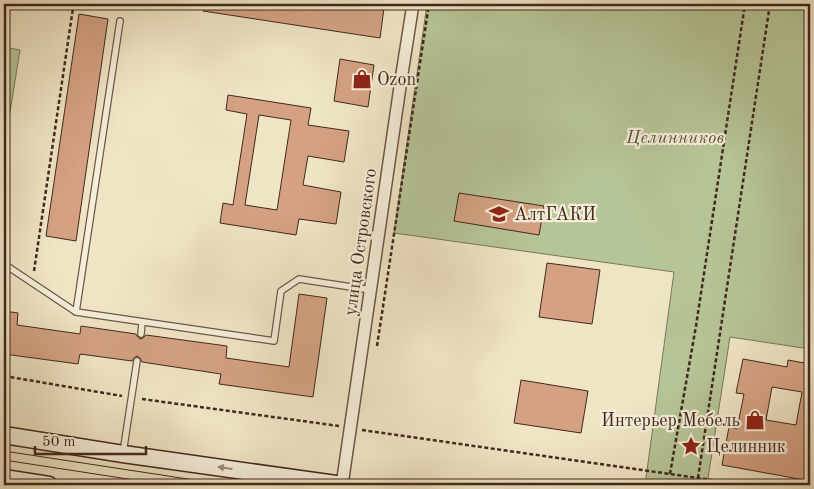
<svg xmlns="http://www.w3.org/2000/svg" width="814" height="489" viewBox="0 0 814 489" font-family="'Old Standard TT',serif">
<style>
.green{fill:#b6c597;stroke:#7c765a}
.building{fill:#d4a283;stroke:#42281e;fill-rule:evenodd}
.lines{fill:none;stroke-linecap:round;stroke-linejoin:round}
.lane-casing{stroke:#6d5748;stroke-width:8}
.street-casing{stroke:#6d5748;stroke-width:14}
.secondary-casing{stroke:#42281e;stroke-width:19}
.path{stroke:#42281e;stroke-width:2.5;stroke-dasharray:4 2.5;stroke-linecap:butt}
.lane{stroke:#f5eed9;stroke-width:5.5}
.street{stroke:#f5eed9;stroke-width:11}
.secondary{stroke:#f5eed9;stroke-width:16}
.tram{stroke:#42281e;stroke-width:1}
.oneway{fill:#9c8b7c}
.labels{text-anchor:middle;stroke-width:4.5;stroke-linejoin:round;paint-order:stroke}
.poi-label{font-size:18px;fill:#42281e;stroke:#f5eed9;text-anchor:start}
.park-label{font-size:18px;font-style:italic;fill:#5f4f3c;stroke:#f5eed9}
.street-label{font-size:18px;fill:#42281e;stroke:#f5eed9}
</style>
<rect width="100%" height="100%" fill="#efe5c5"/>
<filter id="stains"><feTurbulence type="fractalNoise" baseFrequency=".004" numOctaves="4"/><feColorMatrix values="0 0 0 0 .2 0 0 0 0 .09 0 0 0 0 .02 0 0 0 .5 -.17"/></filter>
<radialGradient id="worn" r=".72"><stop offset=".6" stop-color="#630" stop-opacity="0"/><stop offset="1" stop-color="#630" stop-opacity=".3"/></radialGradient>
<path class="green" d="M427,4H810V349L730,337L707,485H645L674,272L394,233Z
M4,47L20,50L4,149Z"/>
<path class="building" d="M204,4H359L384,8L380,38L203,11Z
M79,14L108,19L76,241L46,236Z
M340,59L374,65L368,107L334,101Z
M228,95L311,108L308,125L349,131L344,162L308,156L303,185L341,192L336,224L299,219L296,235L220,223L223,203L233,205L247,114L226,110ZM259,115L291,120L277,210L245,205Z
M459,193L544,206L539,235L454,221Z
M547,263L600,270L592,324L539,317Z
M299,294L327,298L313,397L219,384L221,374L142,362L140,358L137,356L134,358L132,361L80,354L78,364L4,354V311L18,313L17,325L80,334L81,326L136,334L137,336L140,339L143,338L146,335L227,346L226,358L289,367Z
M743,359L787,367L788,360L810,364V481L722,465L729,427L737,429L744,394L736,393ZM772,387L802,392L796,425L766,420Z
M521,380L588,391L581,433L514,423Z"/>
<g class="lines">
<defs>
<path id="lane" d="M4,264L76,312L274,341L281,291L299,279L371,290
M76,312L120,21
M141,334L142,322
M123,453L137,361"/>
<path id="street" d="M342,485L401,80L413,4"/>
<path id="secondary" d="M4,435L123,454L343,485
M4,478L49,485"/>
</defs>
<use href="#lane" class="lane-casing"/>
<use href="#street" class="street-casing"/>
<use href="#secondary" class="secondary-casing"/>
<path class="path" d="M34,271L73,8L76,4
M377,346L429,4
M4,376L122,396
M142,399L339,426
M362,430L747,485
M670,474L696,326L745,4
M698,478L770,4"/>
<use href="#lane" class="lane"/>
<use href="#street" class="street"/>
<use href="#secondary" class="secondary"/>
<path class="tram" d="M4,451L227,485
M4,460L167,485"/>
</g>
<defs><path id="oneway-solid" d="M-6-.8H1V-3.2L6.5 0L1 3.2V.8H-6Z" transform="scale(1.25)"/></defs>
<use class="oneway" href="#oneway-solid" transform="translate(225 468) rotate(-172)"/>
<defs>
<symbol id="shop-bare" viewBox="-9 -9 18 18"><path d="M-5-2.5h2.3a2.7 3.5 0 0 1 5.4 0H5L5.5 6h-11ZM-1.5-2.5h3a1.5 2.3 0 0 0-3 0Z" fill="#8f2418" stroke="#f5eed9" stroke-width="2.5" paint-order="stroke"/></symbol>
<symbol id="university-bare" viewBox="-9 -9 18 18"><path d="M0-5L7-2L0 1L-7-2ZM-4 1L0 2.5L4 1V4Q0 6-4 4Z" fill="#8f2418" stroke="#f5eed9" stroke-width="2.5" paint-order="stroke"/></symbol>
<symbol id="sight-bare" viewBox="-9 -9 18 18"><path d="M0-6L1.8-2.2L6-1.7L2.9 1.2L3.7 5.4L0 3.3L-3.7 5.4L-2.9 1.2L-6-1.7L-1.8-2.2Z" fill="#8f2418" stroke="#f5eed9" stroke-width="2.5" paint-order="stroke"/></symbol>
</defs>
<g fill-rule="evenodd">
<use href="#shop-bare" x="348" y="65" width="28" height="28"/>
<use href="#university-bare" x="485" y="200" width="28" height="28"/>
<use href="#shop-bare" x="741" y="406" width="28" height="28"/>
<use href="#sight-bare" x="677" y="432" width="28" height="28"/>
</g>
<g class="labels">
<g class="poi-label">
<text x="377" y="85">Ozon</text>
<text x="514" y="220">АлтГАКИ</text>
<text x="740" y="426" text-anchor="end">Интерьер Мебель</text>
<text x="706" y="452">Целинник</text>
</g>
<g class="park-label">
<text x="675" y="143">Целинников</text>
</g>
<g class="street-label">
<text transform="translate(360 242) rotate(-82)" y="6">улица Островского</text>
</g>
</g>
<rect width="814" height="489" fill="none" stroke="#efe5c5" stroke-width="20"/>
<rect x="5" y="5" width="804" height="479" fill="none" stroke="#42281e" stroke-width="2.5"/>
<rect x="10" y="10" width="794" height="469" fill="none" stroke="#42281e"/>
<path d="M35 446v8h111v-8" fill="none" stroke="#42281e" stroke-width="2.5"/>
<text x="42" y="446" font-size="15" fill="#42281e" stroke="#f5eed9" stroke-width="4" paint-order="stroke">50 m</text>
<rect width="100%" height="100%" filter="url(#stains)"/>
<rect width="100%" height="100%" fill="url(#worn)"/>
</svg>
